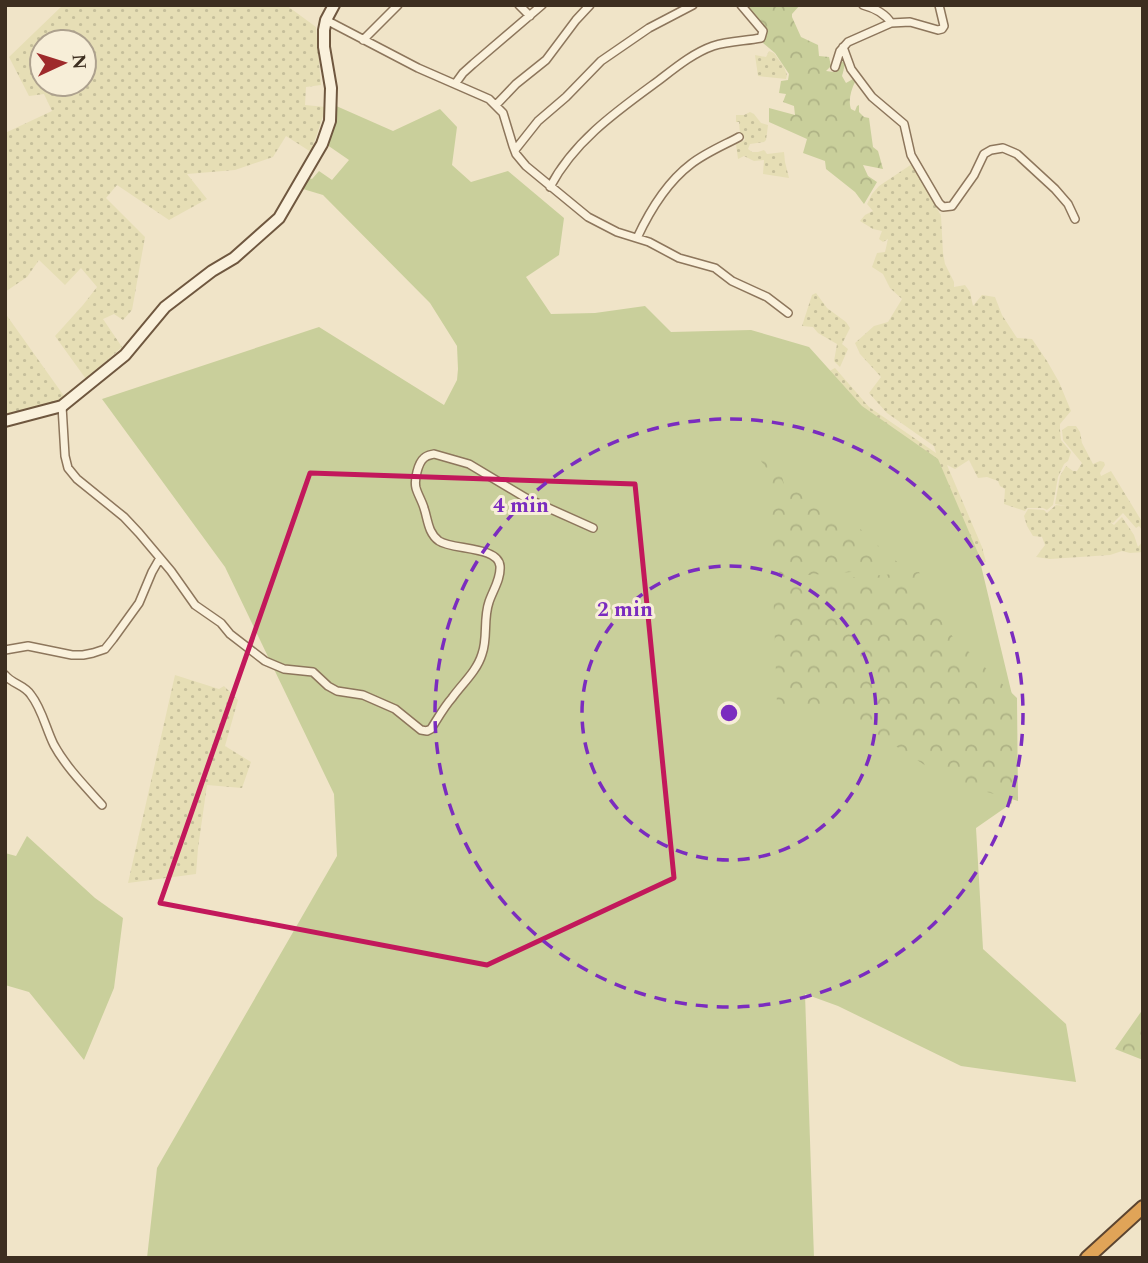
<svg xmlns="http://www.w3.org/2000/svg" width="1148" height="1263" viewBox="0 0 1148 1263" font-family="Spectral,serif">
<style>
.farmland{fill:url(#farmland-dots);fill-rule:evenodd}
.green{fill:#c9cf9b}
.forest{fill:url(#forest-crowns)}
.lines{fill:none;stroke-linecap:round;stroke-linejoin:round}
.street-casing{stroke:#8d765c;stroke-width:10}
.secondary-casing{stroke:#6f573f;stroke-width:14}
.highway-casing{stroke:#5b4430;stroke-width:16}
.street{stroke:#faf1dc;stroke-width:7}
.secondary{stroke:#faf1dc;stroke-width:10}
.highway{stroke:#e0a458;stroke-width:12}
.marked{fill:none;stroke:#c2185b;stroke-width:5;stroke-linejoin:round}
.ring{fill:none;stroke:#7b2cbf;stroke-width:3.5;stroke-dasharray:12 9}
.centre{fill:#7b2cbf;stroke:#f7eed8;stroke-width:3.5}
.ring-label{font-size:21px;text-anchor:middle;font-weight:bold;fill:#7b2cbf;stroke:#f7eed8;stroke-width:6;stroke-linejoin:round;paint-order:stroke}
</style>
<defs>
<pattern id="farmland-dots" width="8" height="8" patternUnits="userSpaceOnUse" patternTransform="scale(1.75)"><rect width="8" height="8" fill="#e6deb5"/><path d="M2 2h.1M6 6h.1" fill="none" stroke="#c6bf9b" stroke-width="1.8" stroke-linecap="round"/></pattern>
<pattern id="forest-crowns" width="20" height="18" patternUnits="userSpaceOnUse" patternTransform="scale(1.75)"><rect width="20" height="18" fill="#c9cf9b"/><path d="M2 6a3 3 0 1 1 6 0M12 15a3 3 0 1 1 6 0" fill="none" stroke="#aeb285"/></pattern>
</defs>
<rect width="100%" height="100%" fill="#f0e4c8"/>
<path class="farmland" d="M63,5H286L316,27L321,85L306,87L305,105L326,107L311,152L286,136L273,157L235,170L187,174L207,199L169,220L117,185L106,198L145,237L132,310L123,320L114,314L103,319L122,347L86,379L55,336L83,305L97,287L81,268L65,285L39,260L27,277L5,292V133L52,111L44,94L29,96L9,57ZM42,42H84V84H42Z
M769,51L774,53L784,67L787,75L786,79L758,76L755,55L766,57Z
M750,112L754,114L761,123L768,125L767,133L766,140L764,142L750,144L748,149L752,152H758L764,150L767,154L784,152L785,162L789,178L763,174L764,160L754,161L744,156L738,159L736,144L745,140L743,135L740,134L739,122H736V115H744Z
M912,164L925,184L941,216L943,253L945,264L954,282V287L965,285L970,292L973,306L982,295L995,297L1002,315L1017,338L1032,339L1047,361L1059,382L1071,411L1060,424V430L1061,440L1071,452L1068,461L1064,464L1058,477L1053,505L1047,510L1043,508H1027L1025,511L1004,504L1005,489L1000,486L998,481L987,477L978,478L969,460L955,469L947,465L982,547L986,562L908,565L822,375L835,368L869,407L936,453L934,446L887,413L869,393L881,377L860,354L855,343L874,326L888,322L902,299L890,288L883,274L872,267L877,253L885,252L888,239L883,242L879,239L882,231L873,229L860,221L865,215L873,211L867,204L872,194L879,186Z
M816,293L827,308L846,322L850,328L842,344L848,349L840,367L834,361L837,344L818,333L813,327L802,326L812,295Z
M5,313L64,396L61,402L47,408L5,415Z
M1068,426H1076L1080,432L1082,443L1093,464L1100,461L1104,462L1105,465L1100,473L1101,476L1111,471L1141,520L1143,531L1139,526L1136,528L1123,513L1113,523L1110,522L1114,525L1122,517L1134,535L1138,547L1143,541V552L1130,553L1122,551L1110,555L1050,559L1036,557L1045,545L1042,537L1033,536L1027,526L1024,516L1028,509L1044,510L1047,513L1056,505L1067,506L1055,504L1060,476L1066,466L1073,471H1077L1082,463L1063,440L1062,430Z
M175,675L219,689L224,686L238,700L225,746L251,762L242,788L207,785L198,848L196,874L128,883Z"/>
<path class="green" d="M334,105L393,131L440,109L457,127L452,165L471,182L508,171L564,218L559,255L526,277L551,314L595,313L645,306L671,332L751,330L809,347L862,406L938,459L978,553L1014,703L1012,803L976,828L983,949L1066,1024L1076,1082L961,1066L838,1006L805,994L814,1258H147L157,1168L337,856L334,794L225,567L102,399L319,327L444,405L457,380L458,369L457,346L430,303L323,195L293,186L301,175L312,179L319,171L332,180L349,160L320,140Z
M27,836L95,898L123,918L114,988L84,1060L29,992L5,985V853L16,856Z"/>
<path class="forest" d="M745,5H800L792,14V17L801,37L818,45L819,56L829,57L831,66L826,71L834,72L840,59L845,64L842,76L846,83L853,79L855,82C851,90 848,101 851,109L855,111L857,106L859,105V112L864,117L869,118L873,147L878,151L883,169L863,165L868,176L877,182L864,204L855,192L826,169L825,161L803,153L807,139L769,122V108L795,115L794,106L783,102L786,94L779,93L781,81L788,80L789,74L775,53L763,43L767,34Z
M761,444L782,477L785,488L795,483L806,485L833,509L871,537L886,555L908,568L780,577L772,540L776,534L768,493V471L761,461Z
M919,572L945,629L1017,698L1018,801L949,781L836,707L777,705L773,584Z
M1143,1009V1060L1115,1049Z"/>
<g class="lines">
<defs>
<path id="street" d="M519,5L530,16
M863,5C874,8 885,13 891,23
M326,20L418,68L489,99L503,113L513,146L516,154L526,166L588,217L617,232L649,242L679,258L715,268L732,281L767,297L788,313
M363,40L398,5
M843,47L851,69L872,97L904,124L911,155L939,203L943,207L952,206L974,175L984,154L991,150L1003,148L1017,154L1055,189L1068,204L1075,219
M835,67L840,51L848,42L891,23L910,22L938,30L942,29L944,26L939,5
M455,84L463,73L473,64L542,5
M496,105L516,84L546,60L576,20L590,5
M515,150L538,121L566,97L601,61L649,28L693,5
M550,187C574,141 617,111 658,81C675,68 693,53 713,46C729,41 745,41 761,38L763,31L741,5
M637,238C650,210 666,183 691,164C705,153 724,145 739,137
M62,406L65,456L68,468L77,479L124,517L139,533L171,571L195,605L221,623L230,634L265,661L284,669L313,672L328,686L337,691L363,695L395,709L421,730L427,731L431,729C438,718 444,707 452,698C462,684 477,671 482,654C488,638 483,619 489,602C493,590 501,579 500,566C498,546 452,550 439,541C428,533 428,520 424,508C422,501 418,495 416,488C414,480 418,463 424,458C427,455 430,455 434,454L469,464L526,498L593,528
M5,650L28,646L72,655H83L93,653L105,649L113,639L139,603L152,572L160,558
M5,675C12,684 25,685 31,695C42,709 46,729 54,745C66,767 85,786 102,805"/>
<path id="secondary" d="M5,421L62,406L125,355L165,307L212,271L234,258L279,218L322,144L330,121L331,88L324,47V30L326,20L334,5"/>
<path id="highway" d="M1087,1258L1143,1207"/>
</defs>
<use href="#street" class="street-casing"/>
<use href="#secondary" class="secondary-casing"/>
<use href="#highway" class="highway-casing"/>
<use href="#street" class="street"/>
<use href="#secondary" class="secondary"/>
<use href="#highway" class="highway"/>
</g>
<path class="marked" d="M310,473L635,484L674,878L487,965L160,903Z"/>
<g class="ring">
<circle cx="729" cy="713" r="147"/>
<circle cx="729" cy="713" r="294"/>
</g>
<circle cx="729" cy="713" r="10" class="centre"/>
<g class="ring-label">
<text x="521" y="512">4 min</text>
<text x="625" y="616">2 min</text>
</g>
<rect width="1148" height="1263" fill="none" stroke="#3d2e20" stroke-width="14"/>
<g transform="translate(63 63) rotate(86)"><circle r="33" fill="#f7eed8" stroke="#ada18e" stroke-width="2"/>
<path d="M0-5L12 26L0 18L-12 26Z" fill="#9e2a2b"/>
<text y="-10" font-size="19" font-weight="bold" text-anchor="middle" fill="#3d2e20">N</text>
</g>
</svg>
